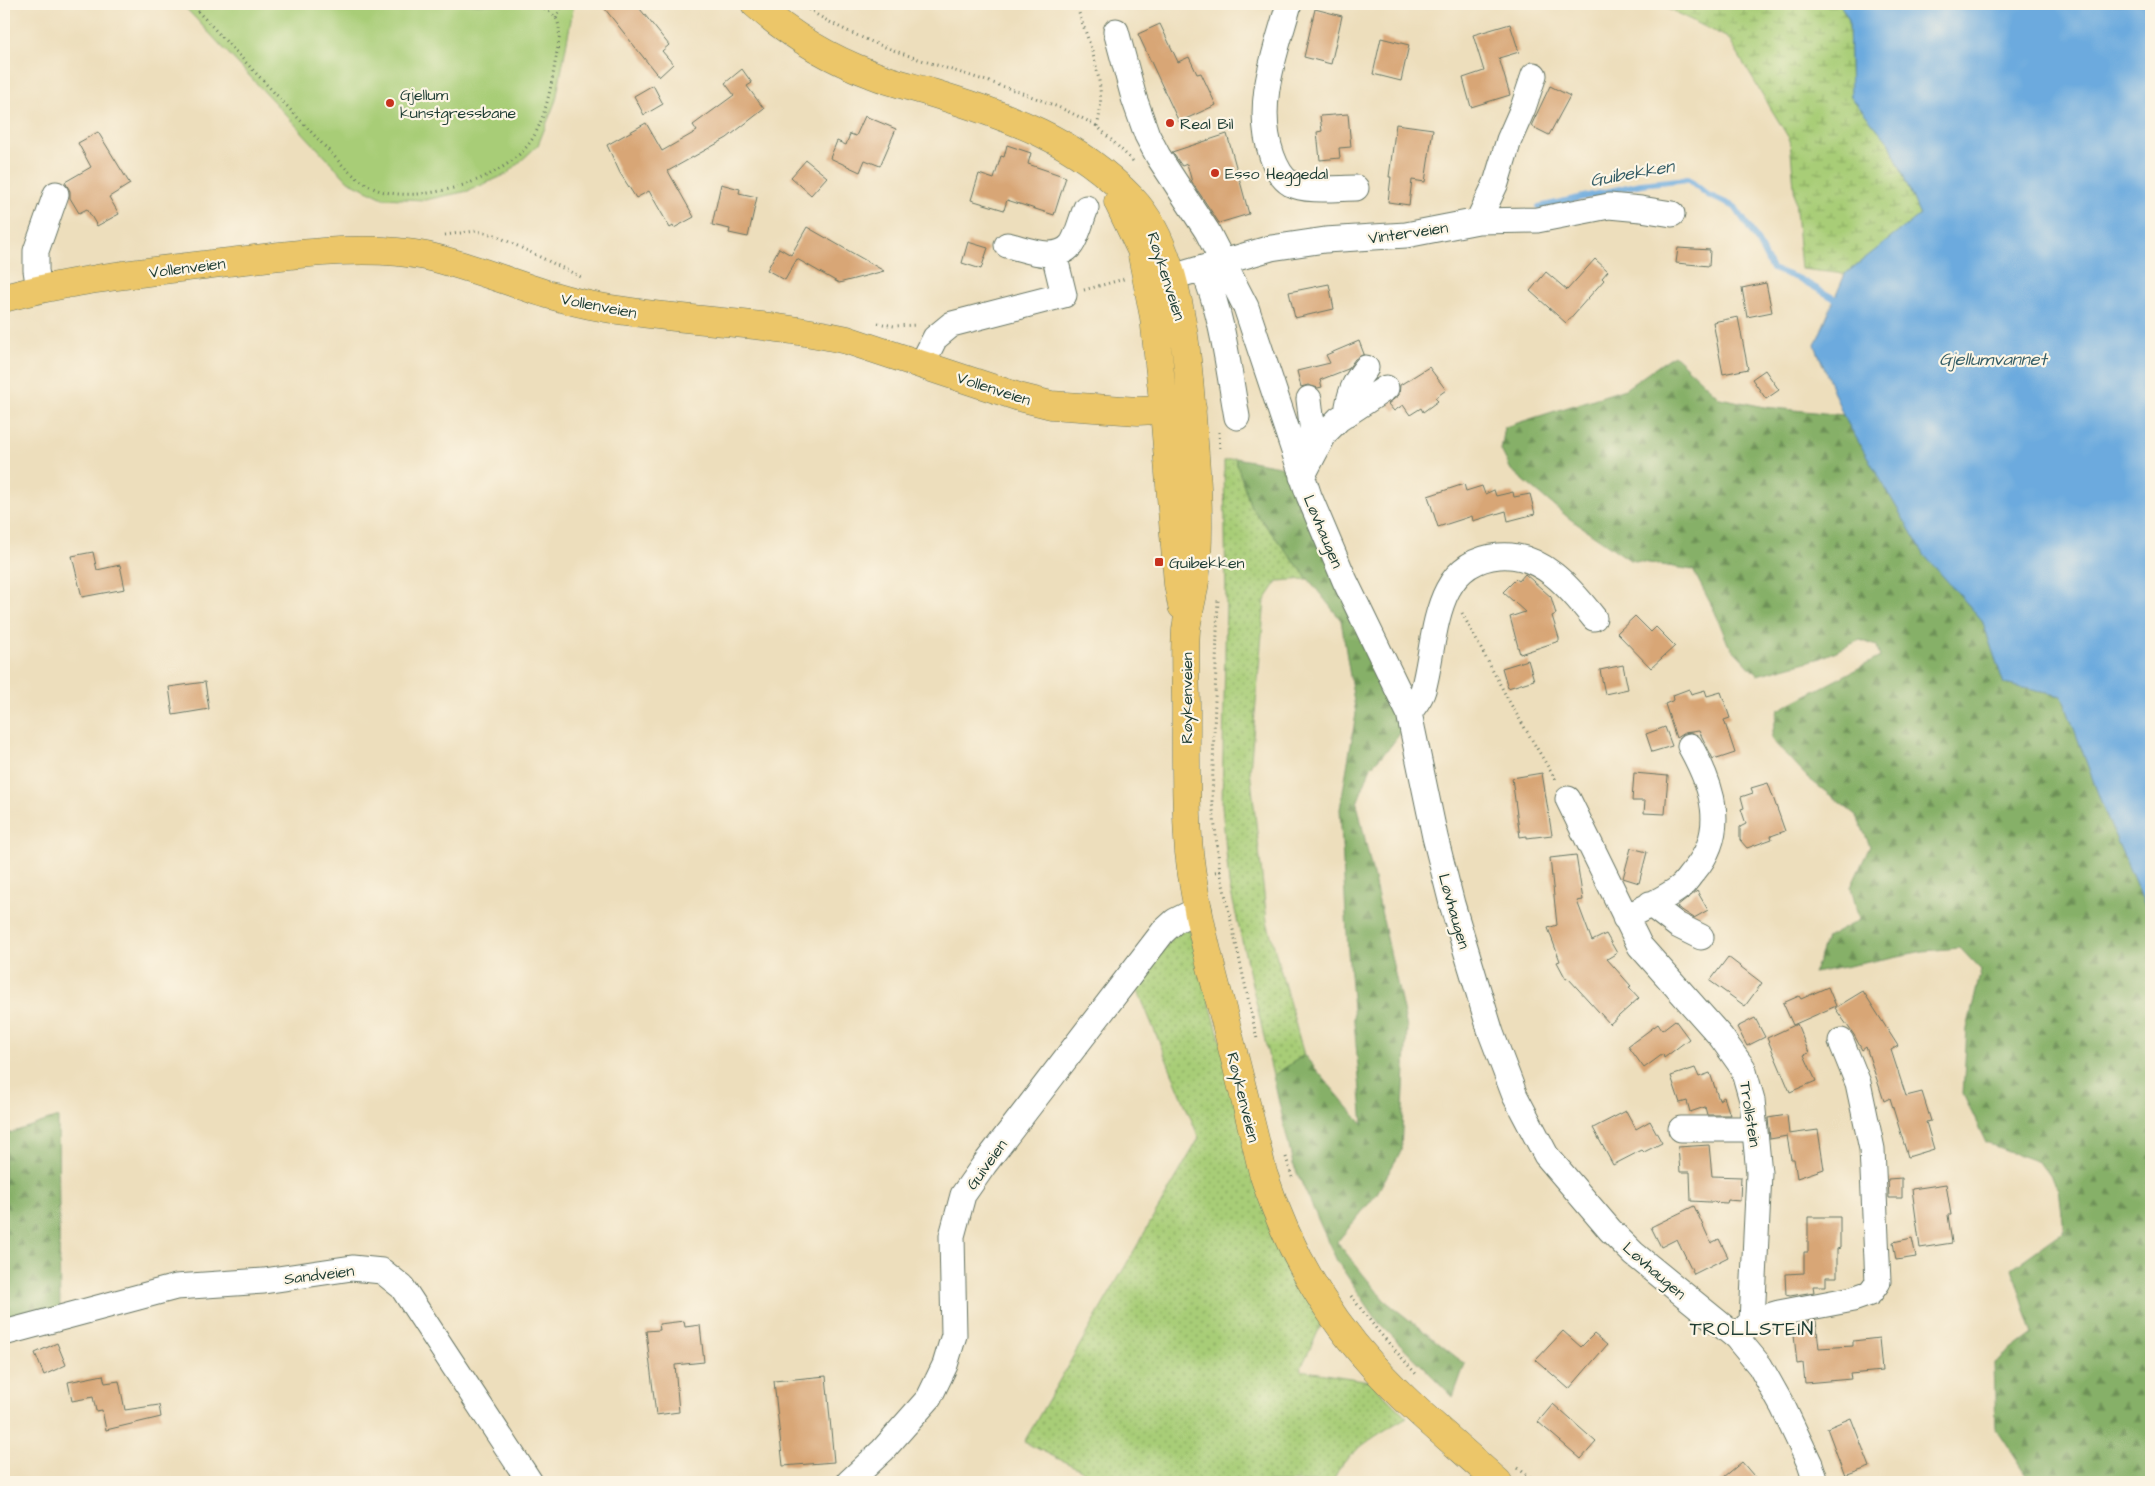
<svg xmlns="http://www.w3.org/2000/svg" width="2155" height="1486" viewBox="0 0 2155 1486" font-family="'Architects Daughter',sans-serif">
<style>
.grass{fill:url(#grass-dots);stroke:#648556}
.forest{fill:url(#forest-firs);stroke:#52764e}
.wetland{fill:url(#wetland-marsh);stroke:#648556}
.green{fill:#a8cd77;stroke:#648556}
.water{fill:#6caade;stroke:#467489}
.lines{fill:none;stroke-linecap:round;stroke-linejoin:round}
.stream{stroke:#6caade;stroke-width:6}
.building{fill:#d8a676}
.minor-casing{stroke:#677564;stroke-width:27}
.major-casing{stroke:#677564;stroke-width:29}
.path{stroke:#677564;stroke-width:3;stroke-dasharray:1 4;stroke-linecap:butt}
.minor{stroke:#fff;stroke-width:25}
.major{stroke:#ecc669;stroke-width:28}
.poi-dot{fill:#c8321e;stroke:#fcf5e5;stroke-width:2}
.labels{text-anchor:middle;stroke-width:4.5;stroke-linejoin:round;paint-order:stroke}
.poi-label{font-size:16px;fill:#1f3d34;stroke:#fcf5e5;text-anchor:start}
.street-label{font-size:16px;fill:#1f3d34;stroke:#fcf5e5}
.water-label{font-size:18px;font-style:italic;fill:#365e67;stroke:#fcf5e5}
.quarter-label{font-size:19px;letter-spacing:1px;fill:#1f3d34;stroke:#fcf5e5}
</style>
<defs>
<pattern id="grass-dots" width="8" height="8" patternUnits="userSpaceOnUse" patternTransform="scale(1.25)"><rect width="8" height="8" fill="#a8cd77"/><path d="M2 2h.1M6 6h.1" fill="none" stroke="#88a862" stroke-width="1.8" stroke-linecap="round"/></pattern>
<pattern id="forest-firs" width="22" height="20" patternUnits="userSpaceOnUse" patternTransform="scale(1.25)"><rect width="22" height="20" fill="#86b068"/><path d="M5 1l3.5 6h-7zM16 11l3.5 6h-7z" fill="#6d9056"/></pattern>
<pattern id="wetland-marsh" width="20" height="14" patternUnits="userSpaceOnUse" patternTransform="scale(1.25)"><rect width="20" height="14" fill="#a8cd77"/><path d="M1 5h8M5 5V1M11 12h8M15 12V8" fill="none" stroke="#88a862"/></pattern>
</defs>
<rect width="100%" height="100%" fill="#fcf5e5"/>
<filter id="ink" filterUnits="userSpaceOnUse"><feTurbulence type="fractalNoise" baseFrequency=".02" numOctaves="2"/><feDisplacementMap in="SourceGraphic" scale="10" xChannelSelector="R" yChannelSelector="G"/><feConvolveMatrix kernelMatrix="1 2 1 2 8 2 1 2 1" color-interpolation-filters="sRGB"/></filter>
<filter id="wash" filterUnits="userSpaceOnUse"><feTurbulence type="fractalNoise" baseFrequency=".0096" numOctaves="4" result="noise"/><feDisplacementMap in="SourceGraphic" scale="20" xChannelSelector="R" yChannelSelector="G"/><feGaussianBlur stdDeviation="1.12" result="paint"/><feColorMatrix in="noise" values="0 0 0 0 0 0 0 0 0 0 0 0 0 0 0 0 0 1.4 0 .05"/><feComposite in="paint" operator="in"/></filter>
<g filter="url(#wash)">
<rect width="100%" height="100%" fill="#eddebc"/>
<path class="grass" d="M1235,458L1251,507L1308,579L1278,581L1265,600L1250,770L1267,921L1304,1055L1273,1076L1229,884L1222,806L1226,600L1224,461Z
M1187,922L1277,1241L1291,1273L1322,1323L1300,1370L1370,1381L1407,1417C1383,1431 1341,1454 1333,1482H1106L1024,1442L1199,1138L1134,981Z"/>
<path class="forest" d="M1674,355L1720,398L1765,407L1843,415L1925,556L1982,620L2004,684L2062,696L2106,815L2151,919V1482H2031L1996,1429L1994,1363L2033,1334L2012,1268L2064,1231L2059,1189L2039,1162L1986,1143L1963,1094L1967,1029L1981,970L1960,948L1923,951L1814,973L1826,938L1859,920L1851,887L1870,846L1857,816L1808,778L1771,739L1778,710L1880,657L1877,646L1860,640L1821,658L1757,675L1728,644L1715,612L1693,570L1630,560L1570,519L1511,470L1501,450L1505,427L1625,389Z
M1235,458L1296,469L1404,728L1390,747L1371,767L1357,803L1407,1028L1401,1151L1376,1195L1337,1242L1384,1300L1465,1364L1453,1397L1379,1323L1337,1261L1293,1164L1273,1076L1304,1055L1363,1125L1348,951L1340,809L1356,714L1341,620L1251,507Z
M58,1117L60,1315L4,1334V1135Z"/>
<path class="wetland" d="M1658,4H1840L1849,20L1851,97L1890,144L1920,215L1845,274L1801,269L1790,140L1728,38Z"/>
<path class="green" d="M182,4H574L556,100L538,145L507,174L468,191L425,200L383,198L348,181Z"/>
<path class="water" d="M1840,4H2151V919L2106,815L2062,696L2004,684L1982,620L1925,556L1843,415L1815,345L1845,274L1920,215L1890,144L1851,97L1849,20Z"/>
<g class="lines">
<path class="stream" d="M1539,207L1641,184L1688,179L1708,195L1735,207L1754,235L1772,269L1800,279L1835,299"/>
</g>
<g id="blocks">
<path class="building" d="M601,4H636L669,45L662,51L673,64L659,77Z
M1315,9L1342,16L1331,64L1304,57Z
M1160,24L1178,62L1189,57L1197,74L1201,73L1216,105L1179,122L1138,34Z
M1510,24L1519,52L1499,58L1510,95L1471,107L1463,78L1484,71L1473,35Z
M1381,38L1409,45L1401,81L1373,74Z
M742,69L752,83L747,86L764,109L727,138L668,171L694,217L674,228L673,226L670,228L649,191L636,198L620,173L607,145L646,123L662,151L697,131L693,125L734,95L725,83Z
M653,85L663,104L644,115L634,96Z
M1550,86L1570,96L1549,135L1531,126Z
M1348,114L1351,147L1339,148L1340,158L1320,160L1317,132L1322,131L1320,116Z
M865,116L896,129L880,166L865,160L860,172L830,158L837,141L846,145L850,134L856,136Z
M1396,124L1433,129L1425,182L1412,180L1409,205L1388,202L1391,177H1389Z
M98,132L130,184L109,197L119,214L97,226L87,209L79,213L70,198V191L65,182L91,167L78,143Z
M1227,134L1249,214L1219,223L1192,182L1187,164L1182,166L1172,152Z
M1007,145L1031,153L1028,164L1066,177L1054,215L1007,200L1004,210L971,200L979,174L994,179L1001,156L1004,157Z
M806,160L827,177L811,195L791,177Z
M721,184L740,189L739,193L757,197L748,237L729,233L730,229L712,225Z
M807,227L884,271L839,283L797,259L785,280L767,270L779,248L791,255Z
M968,242L988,248L981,269L962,263Z
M1678,248L1710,250L1709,266L1676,263Z
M1595,259L1608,271L1602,278L1604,280L1566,323L1530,291L1546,272L1567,290Z
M1766,283L1772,312L1747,317L1742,288Z
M1329,284L1334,309L1295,318L1289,292Z
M1738,317L1748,369L1723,374L1713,322Z
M1359,341L1364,354L1355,359L1348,369L1320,380L1322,387L1318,388L1308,385L1301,387L1297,371L1330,363L1326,355Z
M1429,367L1446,390L1435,398L1438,401L1423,412L1421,408L1410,415L1403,405L1394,411L1388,404L1399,395L1400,385Z
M1765,370L1779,390L1766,399L1752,379Z
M1464,484L1466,491L1482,486L1485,494L1494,490L1496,496L1513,492L1514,497L1530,494L1535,514L1508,521L1506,511L1473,521L1472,516L1438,527L1428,496Z
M93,552L97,570L120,565L125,589L82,597L72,556Z
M1525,574L1551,597L1556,614L1552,616L1559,638V641L1520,654L1510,617L1525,612L1503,592L1516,579L1519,581Z
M1635,616L1651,632L1656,627L1675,646L1651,668L1617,633Z
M1528,660L1534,680L1508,688L1502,668Z
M1623,665L1628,689L1605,694L1600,670Z
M205,682L209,709L173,715L169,687Z
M1689,689L1691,694L1705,690L1707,696L1721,692L1730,718L1724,720L1735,753L1717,759L1716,757L1713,759L1699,731L1684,733L1676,738L1665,704L1674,700L1673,695Z
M1665,727L1672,746L1652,752L1646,734Z
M1542,773L1552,835L1527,838V836L1520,837L1512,778Z
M1634,773L1668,776L1665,814L1644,813L1645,801H1632Z
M1768,783L1785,831L1771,836L1772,839L1747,848L1740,840V827L1746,824L1741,809L1744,808L1741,797L1753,793L1751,788Z
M1631,848L1647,852L1639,883L1623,878Z
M1576,855L1583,900L1577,901L1592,941L1606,934L1617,953L1607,959L1631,986L1629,987L1639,998L1610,1024L1568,978L1566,979L1557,962L1560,961L1548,928L1557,925L1550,858Z
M1697,891L1708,910L1694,918L1677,907Z
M1728,957L1762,983L1745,1006L1710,981Z
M1828,987L1836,1006L1793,1025L1783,1003L1799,996L1801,999Z
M1863,991L1898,1046L1891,1050L1906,1096L1922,1092L1931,1121L1926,1122L1934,1149L1908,1157L1890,1098L1884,1101L1866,1047L1862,1050L1854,1035L1835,1008Z
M1755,1018L1765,1037L1747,1046L1737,1027Z
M1675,1020L1689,1039L1664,1058L1663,1054L1644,1068L1628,1046L1658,1024L1662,1030Z
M1797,1024L1809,1053L1804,1055L1816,1081L1790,1092L1767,1038Z
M1695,1068L1699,1077L1710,1073L1719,1100L1724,1097L1730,1115H1707L1705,1107L1690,1112L1687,1101L1680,1103L1671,1076Z
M1626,1111L1636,1129L1650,1121L1662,1143L1644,1152L1642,1150L1613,1165L1593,1128Z
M1787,1115L1789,1134L1818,1130L1824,1169L1797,1178L1794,1159H1791L1787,1136L1770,1139L1768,1118Z
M1709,1145L1712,1176L1741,1177L1740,1201L1728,1200L1727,1203L1691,1201L1690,1172H1680L1678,1147Z
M1902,1178V1198H1889L1888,1179Z
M1946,1184L1951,1215H1948L1952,1243L1920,1248L1912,1189Z
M1694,1206L1711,1243L1719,1239L1728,1257L1694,1274L1677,1239L1661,1247L1651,1227Z
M1808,1217H1840V1248L1837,1249V1277H1826V1286H1813L1814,1292L1790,1296L1786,1295L1785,1274L1804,1273V1252H1808Z
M1912,1238L1916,1257L1896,1260L1893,1242Z
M684,1321L685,1327L700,1325L704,1362L675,1365L679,1412L656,1415L646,1331L660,1330L659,1324Z
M1816,1321L1819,1348L1853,1346V1341L1879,1338L1882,1371L1850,1374L1851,1379L1805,1383L1803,1363L1797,1364L1793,1325Z
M1563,1331L1581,1347L1594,1334L1607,1345L1569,1389L1536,1360Z
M57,1343L66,1365L44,1375L35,1353Z
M103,1375L105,1383L119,1381L125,1410L159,1405L161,1417L106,1430L102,1410L96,1411L93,1397L72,1401L68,1382Z
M826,1376L834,1462L783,1466L774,1381Z
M1553,1404L1596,1442L1581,1459L1538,1422Z
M1851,1418L1870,1467L1845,1476L1827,1428Z
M1742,1462L1759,1482H1718Z"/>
</g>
</g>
<g filter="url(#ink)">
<use href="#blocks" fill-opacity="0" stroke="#677564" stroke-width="1"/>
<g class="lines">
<defs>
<path id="minor" d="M1289,4C1275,54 1254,105 1272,156C1276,167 1281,178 1291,184C1306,192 1339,188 1356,188
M1116,31L1134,98L1147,135L1158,156L1207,231L1246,307L1309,496L1345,581L1409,713L1435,837L1452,904L1491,1033L1515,1096L1546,1155L1610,1230L1634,1254L1736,1337L1760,1366L1783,1407L1810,1464L1816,1482
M1478,221L1496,183L1509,140L1523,108L1534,75
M1007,245C1026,249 1056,263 1071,245C1077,238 1082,217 1086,208
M1203,269C1223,316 1228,367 1237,417
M1152,283L1271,248L1325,240L1406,235L1478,221L1537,220L1609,206L1641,209L1672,214
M39,290L36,270V251L56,194
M922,364L935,338L952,324L1064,295L1054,254
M1309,399L1315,451
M1347,414C1349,394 1354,383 1366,368
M1302,477L1325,433L1339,419L1386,388
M1409,713C1414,706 1421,698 1423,690C1437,640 1431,562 1499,556C1541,552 1571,589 1594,618
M1568,799L1640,946L1721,1037L1743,1068L1752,1100L1759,1173L1752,1321
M1650,904L1677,925L1701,937
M1625,918C1643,908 1663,900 1679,888C1685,884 1689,876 1694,871C1728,831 1713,787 1690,746
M1681,1129H1755
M1742,1331L1752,1321L1779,1313L1853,1299L1870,1293L1878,1282L1872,1149L1858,1083L1841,1041
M4,1333L176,1287L264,1281L352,1268L382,1271L402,1287L530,1482
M849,1482L883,1450L929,1398L945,1365L954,1335L952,1236L963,1195L984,1165L1163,932L1175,921L1199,909"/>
<path id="major" d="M755,4C789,34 828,58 871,74C891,82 912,87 932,93C1010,117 1075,139 1132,199C1182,251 1188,362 1193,430C1197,479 1201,532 1195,581C1193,597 1188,613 1186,630C1184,656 1186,683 1186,709C1186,756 1185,804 1189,852C1195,908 1210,965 1225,1020C1238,1071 1251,1122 1263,1173C1286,1244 1322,1310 1373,1366C1411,1408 1456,1444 1498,1482
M1118,202L1141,250L1154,317L1164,410L1178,584L1182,606
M4,298C74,279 148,272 220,263C284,256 363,243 426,256C485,269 540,297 600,307C682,322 765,321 847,340L1019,397L1051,405L1138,411L1192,408"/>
</defs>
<use href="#minor" class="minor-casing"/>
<use href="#major" class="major-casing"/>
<path class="path" d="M191,4L346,169C357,178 368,187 381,191C424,203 500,181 528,145C544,125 551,88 555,63C557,51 563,29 556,18C552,13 543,9 538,4
M800,4C890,65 1003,74 1097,126
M1076,4C1088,42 1109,85 1097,126L1133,161
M556,18L563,4
M445,235L476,231L495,235L581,277
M1084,290L1124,279
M878,323L894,326L917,325
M1219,432L1220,451
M1462,613L1510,703L1557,782
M1220,871L1257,1039
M1215,872L1220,871L1212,801L1218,597
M1286,1157L1292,1177
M1351,1296L1378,1331L1416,1374
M1518,1468L1535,1482"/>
<use href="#minor" class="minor"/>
<use href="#major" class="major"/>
</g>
</g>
<g class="poi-dot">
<circle cx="390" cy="103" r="5"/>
<circle cx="1170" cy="123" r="5"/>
<circle cx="1215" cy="173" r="5"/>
<rect x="1154" y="557" width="10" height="10" rx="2.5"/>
</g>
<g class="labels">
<g class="poi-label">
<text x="400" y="100">Gjellum<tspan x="400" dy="18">kunstgressbane</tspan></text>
<text x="1180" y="129">Real Bil</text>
<text x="1225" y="179">Esso Heggedal</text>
<text x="1169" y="568">Guibekken</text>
</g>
<g class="street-label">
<text transform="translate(1408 232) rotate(-8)" y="6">Vinterveien</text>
<text transform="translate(187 267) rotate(-7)" y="6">Vollenveien</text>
<text transform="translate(1167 276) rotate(72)" y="6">Røykenveien</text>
<text transform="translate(599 305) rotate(11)" y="6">Vollenveien</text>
<text transform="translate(994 388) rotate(18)" y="6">Vollenveien</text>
<text transform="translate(1324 531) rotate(67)" y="6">Løvhaugen</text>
<text transform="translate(1186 698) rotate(-90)" y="6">Røykenveien</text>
<text transform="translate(1455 911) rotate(74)" y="6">Løvhaugen</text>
<text transform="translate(1244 1097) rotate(76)" y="6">Røykenveien</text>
<text transform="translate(1751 1114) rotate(81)" y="6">Trollstein</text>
<text transform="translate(986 1164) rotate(-54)" y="6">Guiveien</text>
<text transform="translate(1655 1270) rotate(41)" y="6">Løvhaugen</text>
<text transform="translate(319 1274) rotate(-7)" y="6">Sandveien</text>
</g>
<g class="water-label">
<text transform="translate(1632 173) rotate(-10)" y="6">Guibekken</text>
<text x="1993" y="365">Gjellumvannet</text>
</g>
<g class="quarter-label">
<text x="1752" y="1335">TROLLSTEIN</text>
</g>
</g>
<rect width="2155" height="1486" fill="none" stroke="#fcf5e5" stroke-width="20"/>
</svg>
